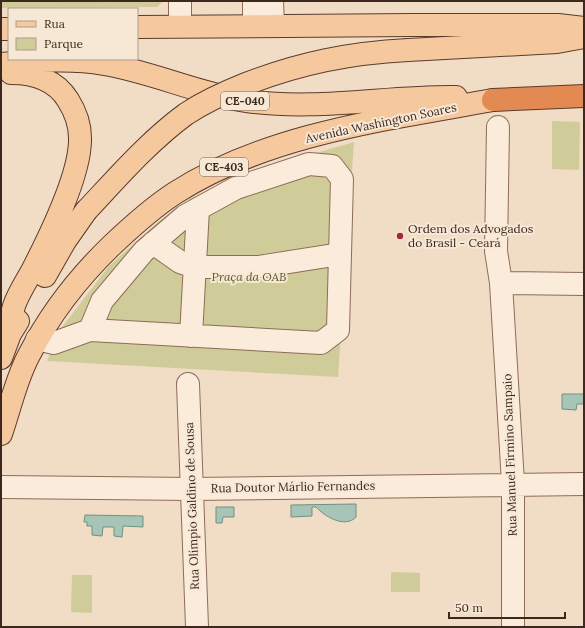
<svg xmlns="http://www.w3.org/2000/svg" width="585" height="628" viewBox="0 0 585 628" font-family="Lora,serif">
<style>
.green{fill:#d0cc99}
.water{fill:#a7c4b6;stroke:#6d9383}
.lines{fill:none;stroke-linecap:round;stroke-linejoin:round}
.minor-casing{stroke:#8d6c5a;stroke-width:24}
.major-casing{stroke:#5b3b2e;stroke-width:24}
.highway-casing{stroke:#5b3b2e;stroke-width:24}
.minor{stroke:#faebda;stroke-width:22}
.major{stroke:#f5c99d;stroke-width:22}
.highway{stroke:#e38a53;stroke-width:22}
.major-bridge-casing{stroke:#5b3b2e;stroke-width:24;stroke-linecap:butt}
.major-bridge{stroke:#f5c99d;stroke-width:22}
.poi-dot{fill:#9f273e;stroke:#f7e8d6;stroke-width:1.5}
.labels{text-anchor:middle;stroke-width:4;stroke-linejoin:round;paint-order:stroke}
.shield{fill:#f7e8d6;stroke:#756256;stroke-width:1}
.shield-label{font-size:11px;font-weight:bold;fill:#3d281f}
.street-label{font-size:12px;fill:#3d281f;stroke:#f7e8d6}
.poi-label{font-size:12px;fill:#3d281f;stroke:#f7e8d6;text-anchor:start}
.park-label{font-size:12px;font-style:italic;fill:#565a24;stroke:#f7e8d6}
</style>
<rect width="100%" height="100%" fill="#f1dcc6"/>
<path class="green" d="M1,1H163L157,7L1,8Z
M552,121L580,122L579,170L552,169Z
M354,142L338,377L47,361L59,331L109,266L158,222L191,198L240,175Z
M391,572L420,573V592H391Z
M72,575H92V613L71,612Z"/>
<path class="water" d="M562,394H584V404H577L576,410L562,409Z
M356,504V517C345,529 324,516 316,507H312V516L291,517V505Z
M216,507H234V517H223L222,523H216Z
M85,515L143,516V527L123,526L122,537L114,536V527H103L102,536L92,535V526H87V522H84Z"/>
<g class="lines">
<defs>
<path id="minor" d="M254,1V26
M272,1L273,26
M180,26V1
M498,127L496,251L501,283L513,483V627
M153,243L180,262L195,267H258L340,254
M501,283L584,284
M191,336L198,209
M37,339L54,343L90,330L321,343L338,330L342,179L332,166L309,164L236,188L185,216L144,251L102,301L90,330
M188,384L197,627
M1,487L192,489L584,484"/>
<path id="major" d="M137,27L412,25H558L584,28
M1,29H9
M408,50L557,42L584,37
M1,64C34,61 71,58 104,64C153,72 198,94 247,101C316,111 387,96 456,97
M45,276L65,241L86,211
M10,334C11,325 11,315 14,306C18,294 26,282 32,271C49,238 81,174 80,138C80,125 75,111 68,100C56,80 33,73 11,73
M1,358L10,334L18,321
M1,434C10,408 16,379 29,355C50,314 78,278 111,246C131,227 152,208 175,193C267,134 388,119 493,100"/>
<path id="highway" d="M493,100L584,96"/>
</defs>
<use href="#minor" class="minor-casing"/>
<use href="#major" class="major-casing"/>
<use href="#highway" class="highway-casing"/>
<use href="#minor" class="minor"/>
<use href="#major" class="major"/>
<use href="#highway" class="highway"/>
<defs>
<path id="major-bridge" d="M86,211C118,177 148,142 186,114C204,102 226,92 246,84C300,63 350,53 408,50"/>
</defs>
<use href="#major-bridge" class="major-bridge-casing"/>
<use href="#major-bridge" class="major-bridge"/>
</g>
<circle class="poi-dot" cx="400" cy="236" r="4"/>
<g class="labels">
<g class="shield">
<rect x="221" y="92" width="48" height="18" rx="3"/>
<rect x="200" y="158" width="48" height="18" rx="3"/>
</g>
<g class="shield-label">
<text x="245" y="105">CE-040</text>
<text x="224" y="171">CE-403</text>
</g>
<g class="street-label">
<text transform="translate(381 123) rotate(-12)" y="4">Avenida Washington Soares</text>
<text transform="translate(510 455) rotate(-92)" y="4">Rua Manuel Firmino Sampaio</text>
<text transform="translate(293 487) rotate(-1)" y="4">Rua Doutor Márlio Fernandes</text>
<text transform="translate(192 506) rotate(-92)" y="4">Rua Olímpio Galdino de Sousa</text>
</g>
<g class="poi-label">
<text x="408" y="233">Ordem dos Advogados<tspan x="408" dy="14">do Brasil - Ceará</tspan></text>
</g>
<g class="park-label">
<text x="249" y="281">Praça da OAB</text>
</g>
</g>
<rect width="585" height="628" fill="none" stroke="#3d281f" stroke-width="4"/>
<rect x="8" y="8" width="130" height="52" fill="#f7e8d6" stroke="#ad9b8d"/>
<rect x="16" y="21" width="20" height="6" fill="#f5c99d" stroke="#ad9b8d"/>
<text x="44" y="28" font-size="12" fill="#3d281f">Rua</text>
<rect x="16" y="38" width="20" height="12" fill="#d0cc99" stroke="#ad9b8d"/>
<text x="44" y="48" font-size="12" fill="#3d281f">Parque</text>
<path d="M449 612v6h116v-6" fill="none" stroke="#3d281f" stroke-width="2"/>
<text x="455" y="612" font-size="12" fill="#3d281f" stroke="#f7e8d6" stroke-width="3" paint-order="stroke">50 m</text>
</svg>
